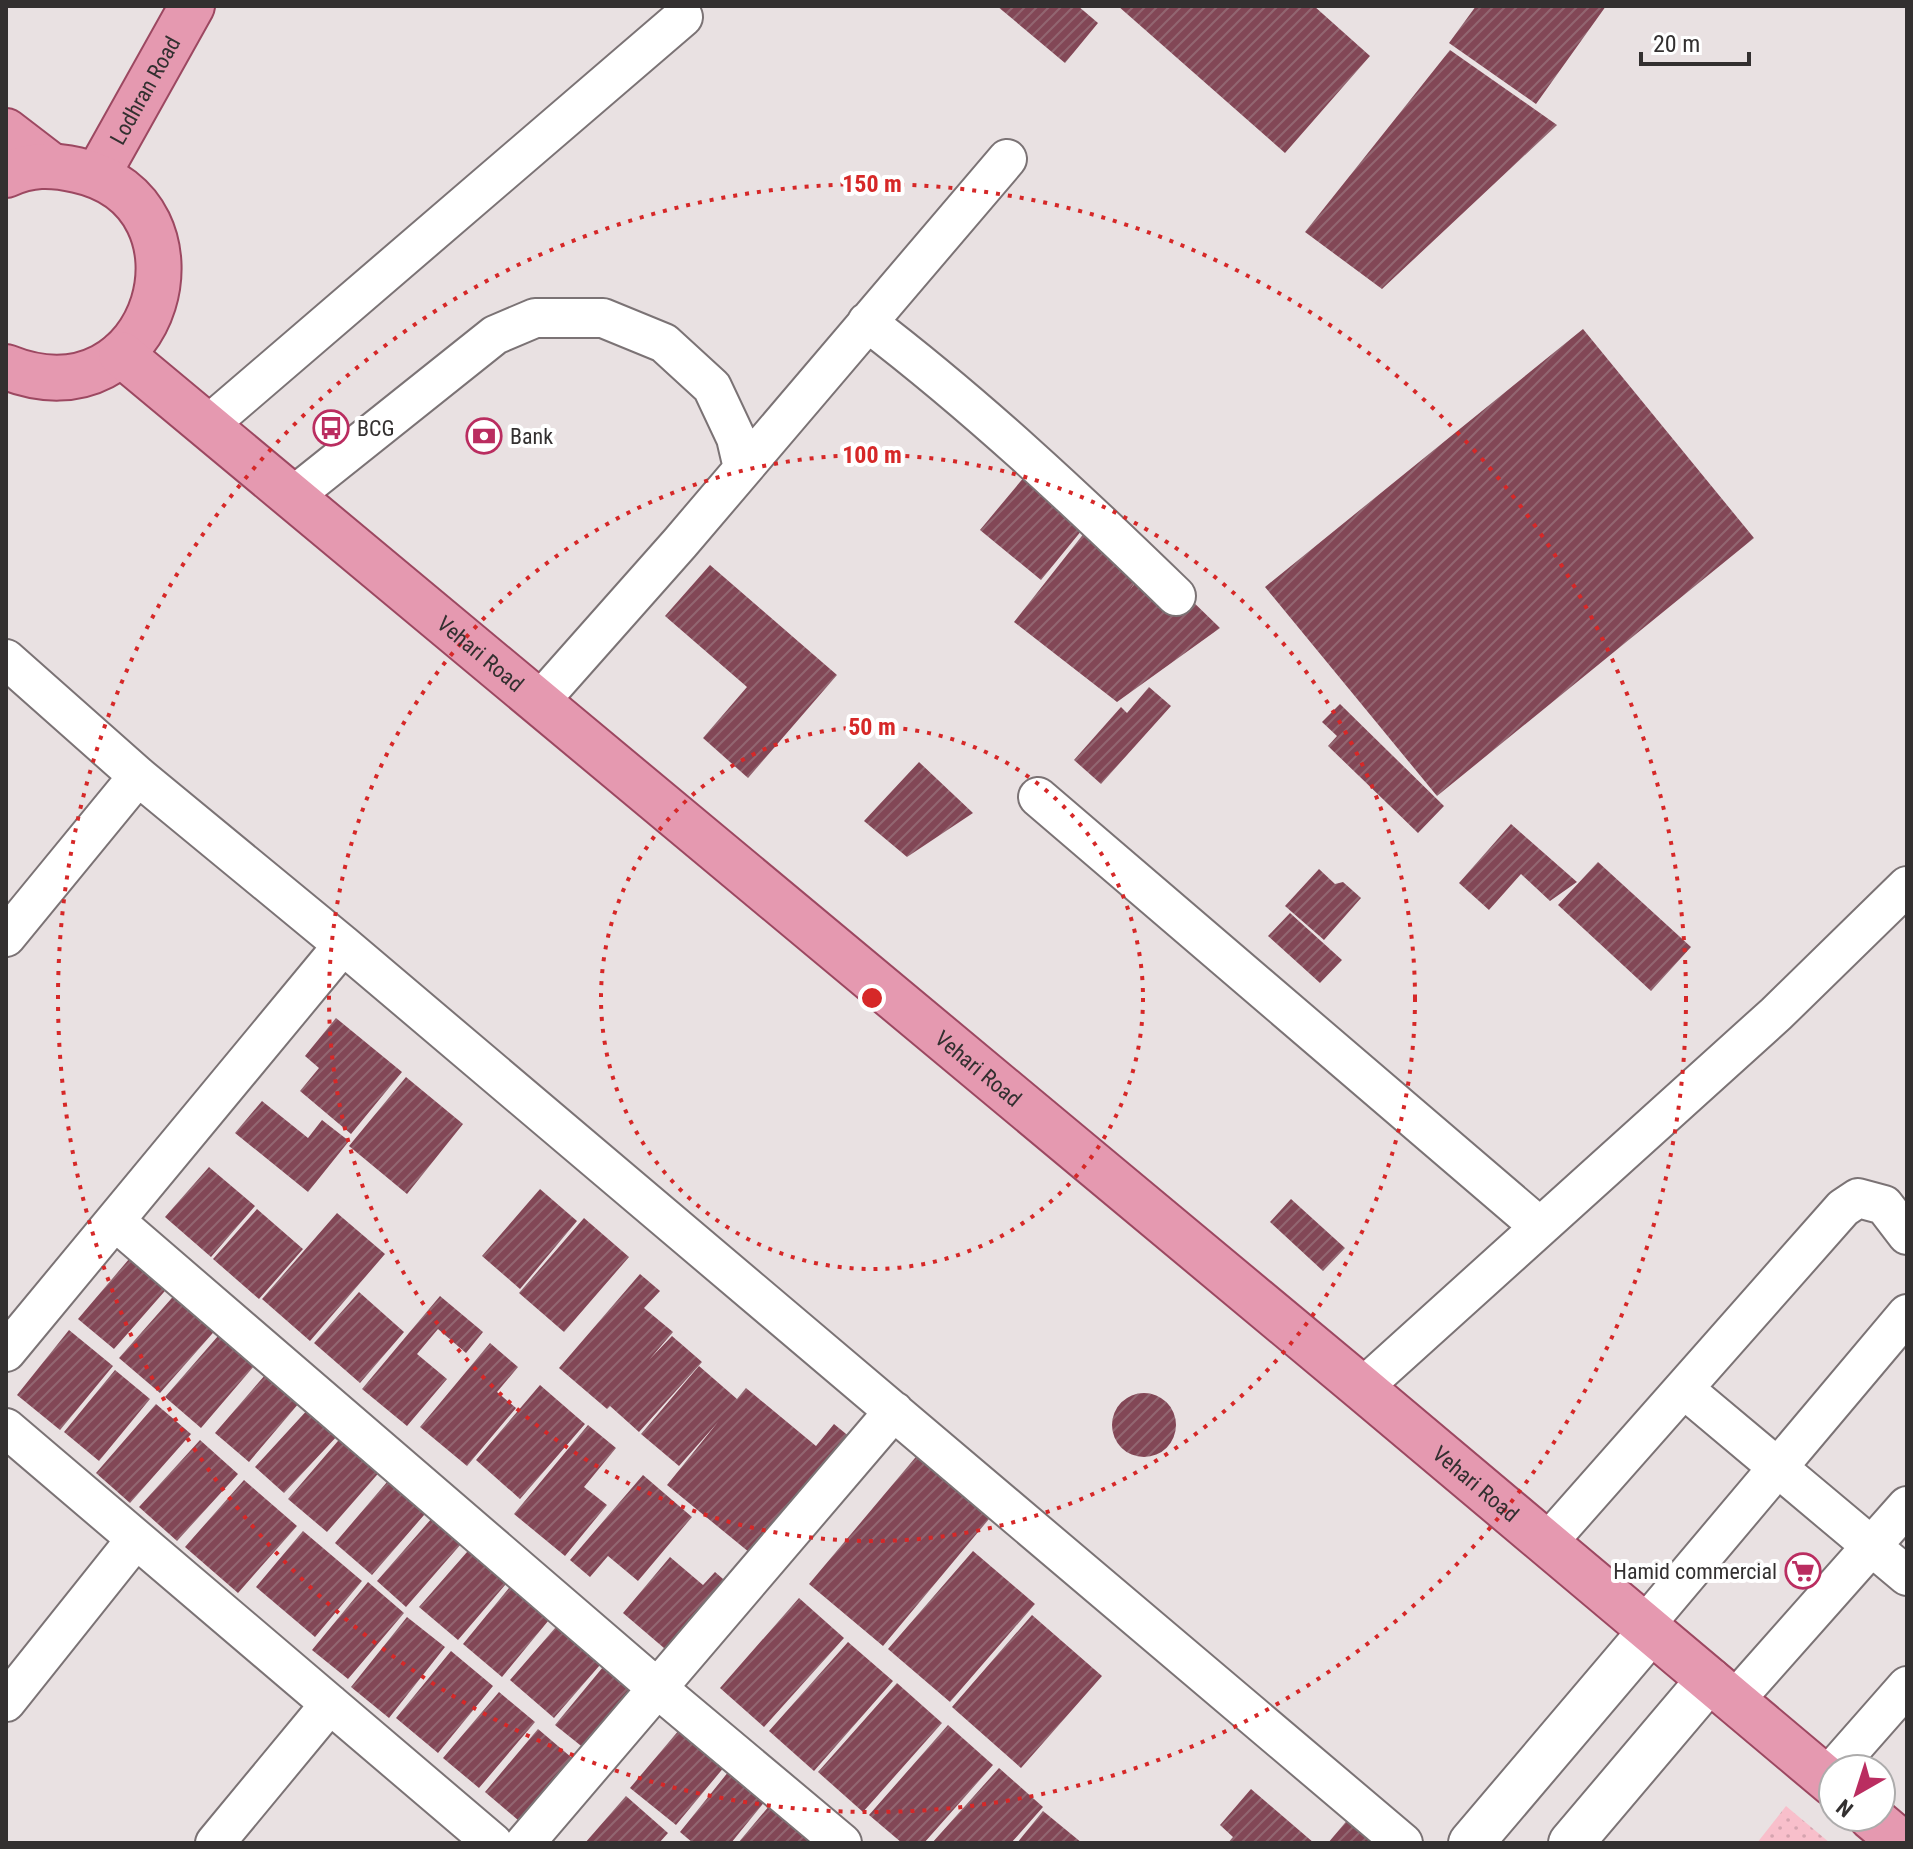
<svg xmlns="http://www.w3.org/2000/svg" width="1913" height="1849" viewBox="0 0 1913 1849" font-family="'Roboto Condensed',sans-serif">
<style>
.park{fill:url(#park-dots)}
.building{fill:url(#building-hatch)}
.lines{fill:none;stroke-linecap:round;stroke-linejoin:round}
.street-casing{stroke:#7b7375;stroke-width:42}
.secondary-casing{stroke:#7b7375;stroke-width:48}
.primary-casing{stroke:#9c4861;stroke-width:48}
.street{stroke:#fff;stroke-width:38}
.secondary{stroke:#fff;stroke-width:44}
.primary{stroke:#e599b0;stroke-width:44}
.ring{fill:none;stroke:#d62828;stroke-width:4;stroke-dasharray:4 8}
.labels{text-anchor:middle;stroke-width:8;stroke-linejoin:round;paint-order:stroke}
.street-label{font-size:22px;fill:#333030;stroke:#fff}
.poi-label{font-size:22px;fill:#333030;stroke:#fff;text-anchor:start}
.centre{fill:#d62828;stroke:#fff;stroke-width:4}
.ring-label{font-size:24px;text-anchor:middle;font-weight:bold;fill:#d62828;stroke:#fff;stroke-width:8;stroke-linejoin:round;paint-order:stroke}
</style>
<defs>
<pattern id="park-dots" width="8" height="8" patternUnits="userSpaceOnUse" patternTransform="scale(2)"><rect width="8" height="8" fill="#f8bfcb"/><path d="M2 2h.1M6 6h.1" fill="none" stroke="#d5a4af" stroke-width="1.8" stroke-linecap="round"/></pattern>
<pattern id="building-hatch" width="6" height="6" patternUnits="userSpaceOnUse" patternTransform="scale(2)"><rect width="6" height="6" fill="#824756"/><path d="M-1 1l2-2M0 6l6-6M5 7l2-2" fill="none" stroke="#926671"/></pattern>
</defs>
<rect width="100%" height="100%" fill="#e9e1e2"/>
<path class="park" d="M1786,1806L1830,1843H1757Z"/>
<path class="building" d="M997,6H1078L1098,23L1065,63Z
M1118,6H1314L1370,56L1285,153Z
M1476,6H1606L1536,104L1449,43Z
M1450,50L1557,125L1382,289L1305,232Z
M1583,329L1754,538L1437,796L1265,587Z
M1040,458L1100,508L1041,580L980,530Z
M1089,527L1144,570L1129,591L1152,562L1220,628L1117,702L1014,622Z
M710,565L837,675L748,778L703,738L747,687L665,616Z
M1149,687L1171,706L1101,784L1074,760L1121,707L1127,713Z
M1340,704L1444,806L1418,833L1328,746L1337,736L1322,722Z
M919,762L973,813L907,857L864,821Z
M1511,824L1577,882L1550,901L1521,874L1489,910L1459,883Z
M1598,862L1691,947L1651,991L1558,905Z
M1319,869L1335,884L1343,882L1361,898L1324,940L1285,906Z
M1290,913L1342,960L1320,983L1268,936Z
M336,1018L402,1072L351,1134L300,1091L319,1068L305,1056Z
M406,1077L463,1124L407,1194L349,1146Z
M262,1101L308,1138L322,1120L349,1141L308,1192L235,1133Z
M209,1167L255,1206L211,1257L165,1217Z
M540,1189L577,1221L520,1289L482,1256Z
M1291,1199L1345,1248L1323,1271L1270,1222Z
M257,1209L303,1249L259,1299L213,1259Z
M337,1213L385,1254L310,1341L262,1299Z
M584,1218L629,1257L564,1332L519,1293Z
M135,1252L171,1284L114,1349L78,1319Z
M640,1274L660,1291L644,1308L673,1332L649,1360L672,1336L702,1362L639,1432L610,1406L607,1409L559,1368Z
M178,1291L219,1326L160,1393L119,1358Z
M359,1292L404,1332L360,1383L314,1343Z
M440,1296L483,1332L466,1353L438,1329L417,1354L447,1379L407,1426L362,1389Z
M225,1328L261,1358L201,1428L165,1397Z
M69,1330L113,1366L60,1430L17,1395Z
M490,1343L518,1367L497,1392L516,1408L467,1466L420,1427Z
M699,1366L737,1399L746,1388L816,1446L834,1424L851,1438L755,1557L667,1485L718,1422L679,1466L641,1434Z
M272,1367L305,1396L249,1462L215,1433Z
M115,1370L150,1399L99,1461L64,1432Z
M540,1385L585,1424L520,1499L476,1460Z
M1112 1425a32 32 0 1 1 64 0a32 32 0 1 1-64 0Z
M156,1404L191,1434L130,1503L96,1473Z
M310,1407L339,1434L284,1493L255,1467Z
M588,1425L616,1448L584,1487L607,1505L565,1556L514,1514Z
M344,1434L383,1468L327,1532L288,1499Z
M200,1440L238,1474L177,1541L139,1507Z
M920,1452L994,1513L883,1646L809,1584Z
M393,1475L431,1507L372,1575L335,1543Z
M643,1475L692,1517L638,1581L608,1556L590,1577L570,1560Z
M244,1480L297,1526L238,1593L185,1547Z
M439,1510L468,1536L406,1607L377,1581Z
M303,1531L362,1581L315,1637L256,1587Z
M474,1544L512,1577L458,1640L419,1607Z
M973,1551L1035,1604L950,1702L888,1649Z
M670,1557L703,1585L715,1572L730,1585L671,1654L623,1613Z
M368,1582L404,1613L348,1679L312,1650Z
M514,1582L553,1615L502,1677L463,1644Z
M799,1598L844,1638L764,1727L720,1688Z
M1032,1615L1102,1676L1021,1768L952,1707Z
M407,1617L445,1647L389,1718L351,1687Z
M562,1620L606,1658L554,1718L510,1680Z
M848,1642L893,1681L814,1771L769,1731Z
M451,1651L493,1686L438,1753L396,1718Z
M608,1661L643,1689L590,1753L555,1725Z
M897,1683L942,1723L863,1812L818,1772Z
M499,1692L535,1722L479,1788L443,1758Z
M685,1723L730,1760L676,1825L630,1788Z
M948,1725L993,1765L924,1843H902L869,1815Z
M538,1729L578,1763L525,1826L485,1792Z
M733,1766L770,1795L731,1843H693L680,1832Z
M999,1768L1043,1807L1011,1843H932Z
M1251,1789L1314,1843H1228L1233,1837L1220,1825Z
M626,1796L668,1833L659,1843H585Z
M775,1799L818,1835L811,1843H738Z
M1043,1811L1082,1843H1017Z
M1355,1811L1394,1843H1328Z"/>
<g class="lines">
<defs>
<path id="street" d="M867,322C977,406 1077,500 1176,596
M207,426L683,17
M292,497L495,335L535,318H603L664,343L712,387L736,438L743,468
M6,659L138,776L343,945L1403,1843
M539,702L680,543L1007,159
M1038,797L1540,1227
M6,937L138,776
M115,1221L657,1688L842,1843
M6,1352L343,945
M1362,1388L1776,1014L1907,886
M1684,1389L1907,1576
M6,1428L493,1843
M1547,1543L1843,1208L1858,1198L1884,1205L1907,1235
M1645,1625L1907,1314
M1734,1701L1907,1506
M6,1702L136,1539
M1834,1769L1907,1686
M215,1843L330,1704
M525,1843L894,1411"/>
<path id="secondary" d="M1471,1843L1651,1631
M1571,1843L1709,1680"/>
<g id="primary">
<path d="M6,131L49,164"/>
<path id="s1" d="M98,174L192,6"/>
<path d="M6,175C31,164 50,164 77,170C221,201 160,429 6,367"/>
<path id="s2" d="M121,354L1362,1388L1833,1784"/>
<path d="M1871,1817L1902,1843"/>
</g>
</defs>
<use href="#street" class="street-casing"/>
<use href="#secondary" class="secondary-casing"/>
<use href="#primary" class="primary-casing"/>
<use href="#street" class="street"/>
<use href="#secondary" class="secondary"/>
<use href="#primary" class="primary"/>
</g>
<g class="ring">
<circle cx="872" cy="998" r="271"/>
<circle cx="872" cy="998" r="543"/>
<circle cx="872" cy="998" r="814"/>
</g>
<defs>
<symbol id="bus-ring" viewBox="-11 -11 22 22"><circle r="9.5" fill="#fff" stroke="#ba2d60" stroke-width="1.5"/><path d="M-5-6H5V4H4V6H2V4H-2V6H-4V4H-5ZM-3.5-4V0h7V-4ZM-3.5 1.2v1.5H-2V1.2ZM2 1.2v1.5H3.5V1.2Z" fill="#ba2d60"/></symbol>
<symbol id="bank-ring" viewBox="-11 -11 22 22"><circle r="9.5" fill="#fff" stroke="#ba2d60" stroke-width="1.5"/><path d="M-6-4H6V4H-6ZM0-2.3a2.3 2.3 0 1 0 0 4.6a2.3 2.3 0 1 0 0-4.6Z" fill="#ba2d60"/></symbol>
<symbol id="supermarket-ring" viewBox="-11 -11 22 22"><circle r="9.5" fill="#fff" stroke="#ba2d60" stroke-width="1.5"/><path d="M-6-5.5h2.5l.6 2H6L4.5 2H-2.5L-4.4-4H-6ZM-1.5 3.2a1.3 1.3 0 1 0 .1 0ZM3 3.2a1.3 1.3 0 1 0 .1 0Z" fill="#ba2d60"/></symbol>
</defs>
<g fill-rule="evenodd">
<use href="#bus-ring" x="311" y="408" width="40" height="40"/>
<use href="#bank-ring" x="464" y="416" width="40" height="40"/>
<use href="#supermarket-ring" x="1783" y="1551" width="40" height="40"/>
</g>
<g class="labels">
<g class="street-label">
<text dy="8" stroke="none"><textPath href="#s1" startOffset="96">Lodhran Road</textPath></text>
<text dy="8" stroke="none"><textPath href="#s2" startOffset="468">Vehari Road</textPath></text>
<text dy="8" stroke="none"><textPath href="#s2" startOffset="1116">Vehari Road</textPath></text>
<text dy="8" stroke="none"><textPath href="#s2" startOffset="1764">Vehari Road</textPath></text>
</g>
<g class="poi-label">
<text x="357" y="436">BCG</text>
<text x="510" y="444">Bank</text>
<text x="1777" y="1579" text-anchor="end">Hamid commercial</text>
</g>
</g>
<circle cx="872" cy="998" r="12" class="centre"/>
<g class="ring-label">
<text x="872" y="192">150 m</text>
<text x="872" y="463">100 m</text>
<text x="872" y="735">50 m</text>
</g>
<rect width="1913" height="1849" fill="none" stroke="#333030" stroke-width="16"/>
<g transform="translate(1857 1793) rotate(219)"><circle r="38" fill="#ffffff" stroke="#adacac" stroke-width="2"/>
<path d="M0-6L14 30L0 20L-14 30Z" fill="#ba2d60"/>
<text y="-12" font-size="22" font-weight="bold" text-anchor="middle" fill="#333030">N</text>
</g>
<path d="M1641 52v12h108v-12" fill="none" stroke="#333030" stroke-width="4"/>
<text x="1653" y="52" font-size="24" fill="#333030" stroke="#ffffff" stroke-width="6" paint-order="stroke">20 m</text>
</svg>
